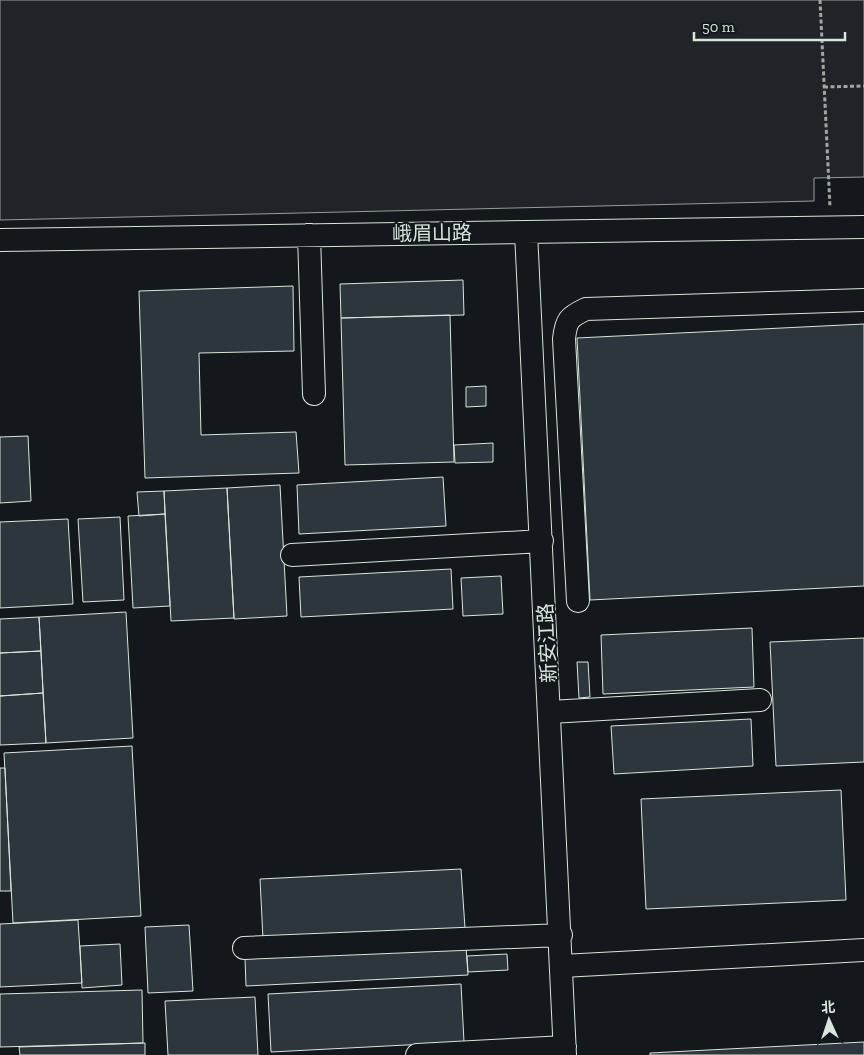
<svg xmlns="http://www.w3.org/2000/svg" width="864" height="1055" viewBox="0 0 864 1055" font-family="'Zilla Slab','Noto Sans SC',serif">
<style>
.green{fill:#202428;stroke:#939e99}
.building{fill:#2c363c;stroke:#d8e6dc}
.lines{fill:none;stroke-linecap:round;stroke-linejoin:round}
.minor-casing{stroke:#d8e6dc;stroke-width:24}
.path{stroke:#9da8a2;stroke-width:3;stroke-dasharray:4 2.5;stroke-linecap:butt}
.minor{stroke:#14181c;stroke-width:22}
.labels{text-anchor:middle;stroke-width:4;stroke-linejoin:round;paint-order:stroke}
.street-label{font-size:20px;fill:#d8e6dc;stroke:#14181c}
</style>
<rect width="100%" height="100%" fill="#14181c"/>
<path class="green" d="M0,0H864V177L814,178V201L0,220Z"/>
<path class="building" d="M463,280L464,315L341,318L340,284Z
M293,286L294,351L199,353L201,435L296,432L299,473L145,478L139,291Z
M450,315L454,462L345,465L341,318Z
M864,324V586L590,600L577,338Z
M486,386V406L466,407V387Z
M28,436L31,501L0,503V437Z
M493,443V462L455,463L454,445Z
M443,477L446,526L299,534L297,485Z
M280,485L287,616L234,619L227,488Z
M227,488L234,618L171,621L164,491Z
M164,491L165,514L139,516L137,492Z
M165,514L170,606L133,608L128,516Z
M120,517L124,600L83,602L78,519Z
M68,519L73,604L0,608V522Z
M451,569L453,609L301,617L299,577Z
M501,576L503,614L463,616L461,578Z
M126,612L133,738L46,743L39,617Z
M39,617L41,651L0,653V619Z
M752,628L754,687L603,694L601,635Z
M864,638V762L776,766L770,642Z
M41,651L43,693L0,696V653Z
M577,662H588L590,697L579,698Z
M43,693L46,743L0,745V696Z
M751,719L753,766L614,774L611,726Z
M132,746L141,916L13,923L4,753Z
M0,768H5L11,891H0Z
M841,790L846,900L646,909L641,799Z
M461,869L465,928L263,939L260,879Z
M78,920L82,983L0,987V924Z
M189,925L193,991L148,993L145,927Z
M120,944L122,985L82,988L80,946Z
M466,947L468,975L246,986L245,958Z
M507,954L508,970L468,972L467,956Z
M461,984L464,1042L271,1052L268,994Z
M142,990L143,1043L0,1047V994Z
M255,997L258,1055H168L165,1001Z
M864,1042V1055H650V1053Z
M145,1043V1055H20L19,1047Z"/>
<g class="lines">
<defs>
<path id="minor" d="M526,232L565,1055
M309,235L314,394
M0,240L864,227
M292,555L542,541
M578,601L564,339C566,320 569,317 586,309L864,300
M550,712L760,700
M244,948L561,935
M562,966L864,950
M417,1055L565,1047"/>
</defs>
<use href="#minor" class="minor-casing"/>
<path class="path" d="M820,0L830,207
M824,87L864,86"/>
<use href="#minor" class="minor"/>
</g>
<g class="labels">
<g class="street-label">
<text transform="translate(432 233) rotate(-1)" y="7">峨眉山路</text>
<text transform="translate(547 643) rotate(-93)" y="7">新安江路</text>
</g>
</g>
<g transform="translate(829 1020) rotate(357)" stroke="#14181c" stroke-width="4" paint-order="stroke">
<path d="M0-4L9 19L0 12L-9 19Z" fill="#d8e6dc"/>
<text y="-8" font-size="14" font-weight="bold" text-anchor="middle" fill="#d8e6dc">北</text>
</g>
<path d="M694 32v8h151v-8" fill="none" stroke="#d8e6dc" stroke-width="2.5"/>
<text x="702" y="32" font-size="15" fill="#d8e6dc" stroke="#14181c" stroke-width="4" paint-order="stroke">50 m</text>
</svg>
